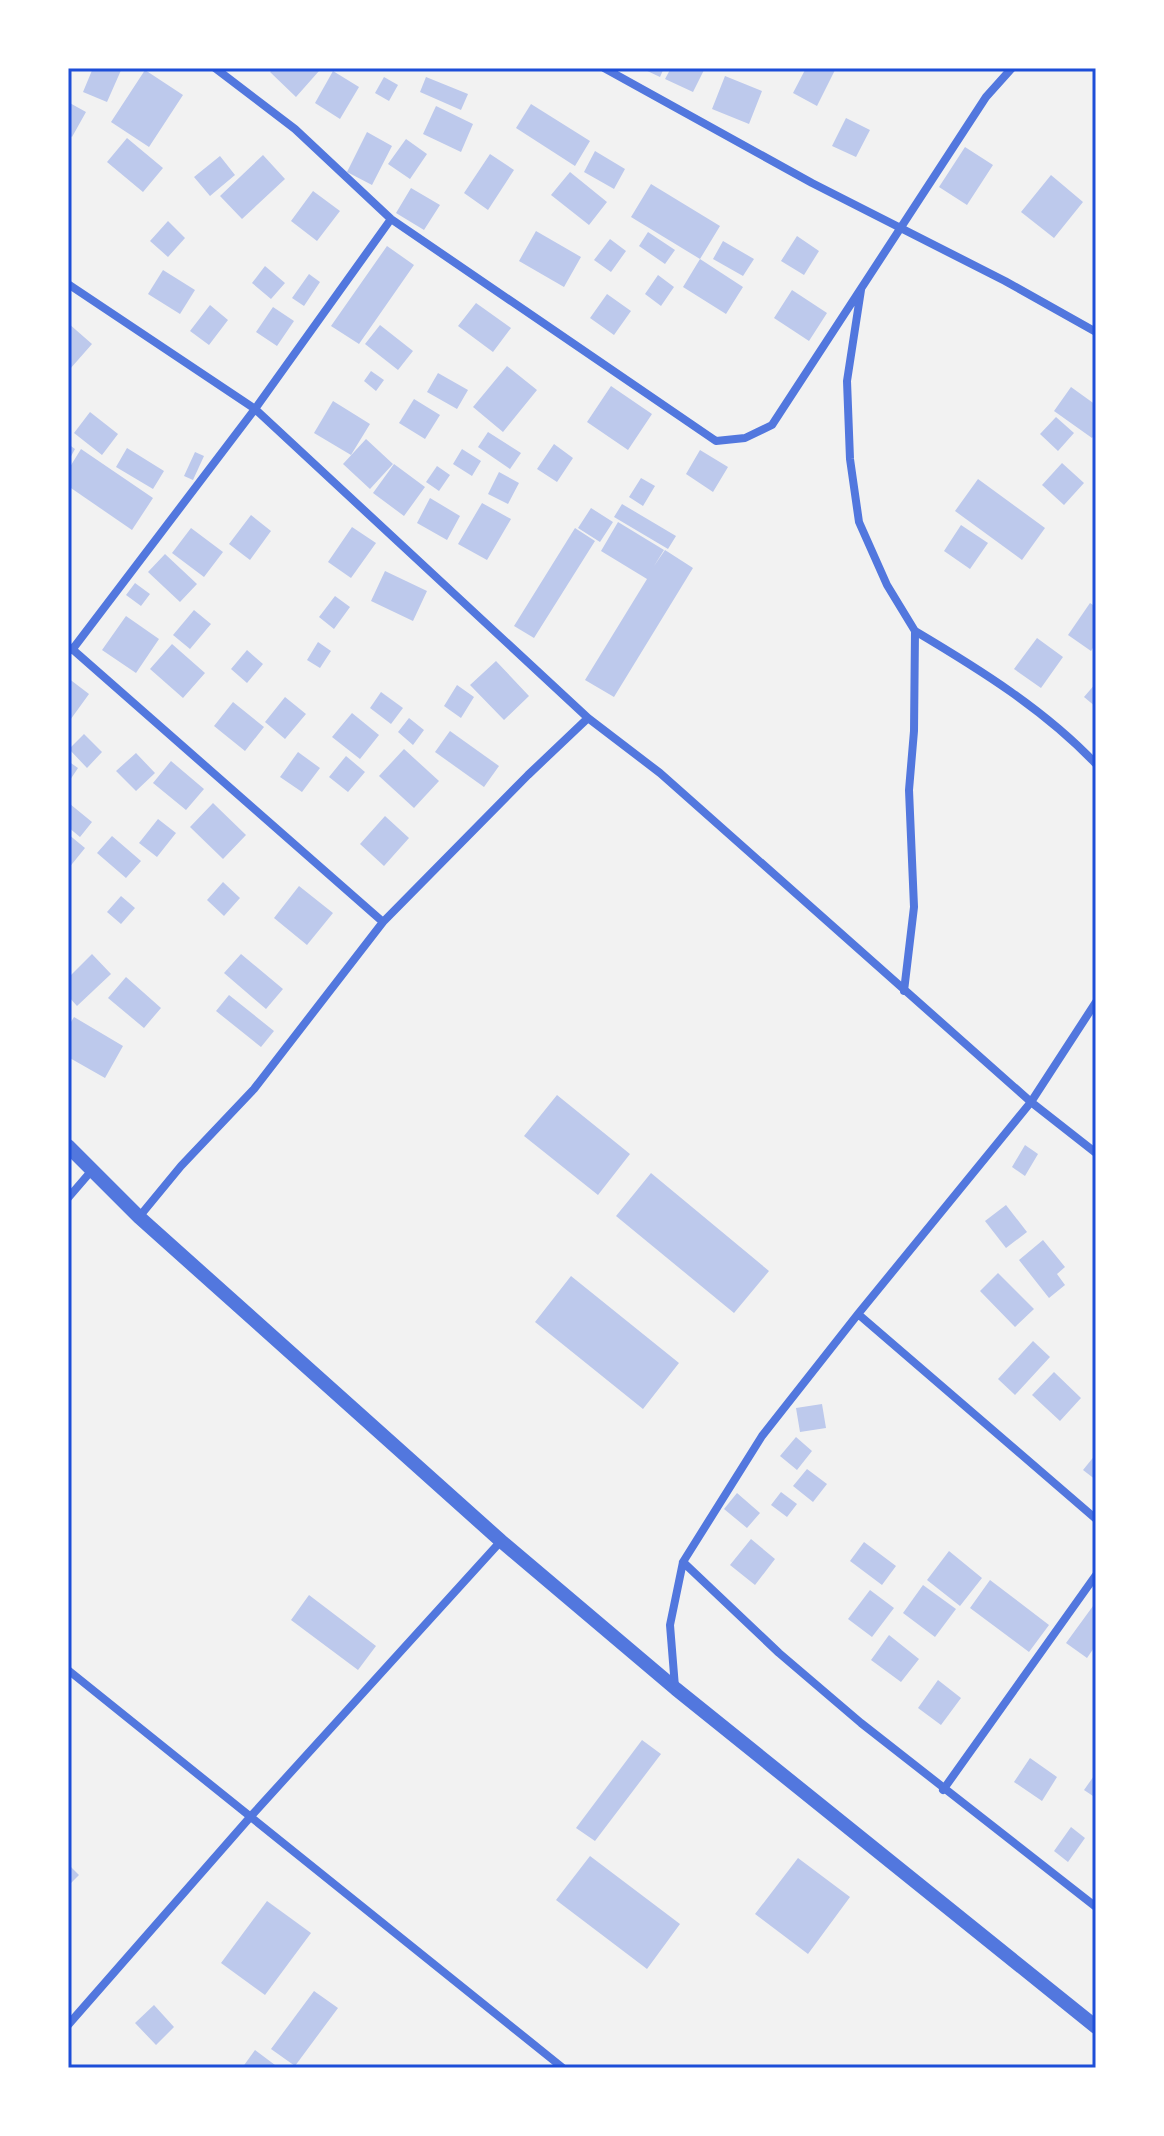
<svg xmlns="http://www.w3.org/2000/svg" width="1164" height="2136" viewBox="0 0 1164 2136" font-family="'PT Sans Narrow',sans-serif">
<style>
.building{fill:#bdc9ec}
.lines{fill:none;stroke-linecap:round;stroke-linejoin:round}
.minor{stroke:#5277de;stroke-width:8}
.tertiary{stroke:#5277de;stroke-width:14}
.neatline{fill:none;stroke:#1d4ed8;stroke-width:3}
</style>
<rect width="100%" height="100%" fill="#f2f2f2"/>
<path class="building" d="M93,68H122L107,102L83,92Z
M274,68H315L319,71L296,97L270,72Z
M641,68H664L660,77Z
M671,68H705L693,92L665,79Z
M806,68L835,70L817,106L793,93Z
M145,70L183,95L149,147L111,122Z
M333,71L359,87L340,119L315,103Z
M725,76L762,91L749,124L712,109Z
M384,77L398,85L389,101L375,93Z
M426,77L468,94L461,110L420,92Z
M68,102L86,112L72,137L68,134Z
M531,104L590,141L575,166L516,128Z
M436,106L473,124L461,152L423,134Z
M846,118L870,130L856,157L832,146Z
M367,132L392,146L372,185L347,172Z
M127,138L163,168L143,192L107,162Z
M406,139L427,154L410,179L388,164Z
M965,147L993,165L967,205L939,187Z
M595,151L625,169L614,189L584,172Z
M490,154L514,170L488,210L464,193Z
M263,155L285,179L242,219L220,196Z
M220,156L235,175L210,196L194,177Z
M570,172L607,202L589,225L551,195Z
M1051,175L1083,202L1054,238L1021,212Z
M651,184L720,226L700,259L631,217Z
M411,188L440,205L424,230L396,213Z
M313,191L340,211L317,241L291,221Z
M168,221L185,238L168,257L150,241Z
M536,231L581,257L564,287L519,261Z
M648,232L675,250L665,264L639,246Z
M797,236L819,251L804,275L781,261Z
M610,239L626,251L611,272L594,260Z
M723,241L754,259L743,276L713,259Z
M387,246L414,265L359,344L331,326Z
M700,259L743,287L726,314L683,287Z
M265,266L285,283L271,299L252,283Z
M163,270L195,290L180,314L148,294Z
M309,274L320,282L304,306L292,298Z
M658,275L674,287L661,306L645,294Z
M792,290L827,313L809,341L774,318Z
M607,294L631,311L614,335L590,318Z
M476,303L511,328L493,352L458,326Z
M210,305L228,320L209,345L190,331Z
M273,307L294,321L277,346L256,332Z
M68,323L92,344L70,369L68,368Z
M380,325L413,351L398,370L365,344Z
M507,366L537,390L503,432L473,407Z
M371,371L384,380L376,391L364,381Z
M438,373L468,390L457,409L427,392Z
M611,386L652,414L628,450L587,422Z
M1071,387L1096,405V433L1092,438L1054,411Z
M414,399L440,415L425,439L399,423Z
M333,401L370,424L351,455L314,433Z
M90,412L118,434L102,455L74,433Z
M1056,417L1074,433L1058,451L1040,434Z
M488,432L521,453L510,469L478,447Z
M366,439L393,464L370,489L343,464Z
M68,444L75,449L68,462Z
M554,444L573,458L557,482L537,469Z
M127,448L164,471L153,489L116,467Z
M81,449L153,498L132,530L68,486V470Z
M462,449L481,461L472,476L453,464Z
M700,450L728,467L713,492L686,474Z
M195,452L204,456L193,480L184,476Z
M1062,463L1084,483L1064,505L1042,485Z
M394,464L425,487L404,516L373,493Z
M437,466L450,475L439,491L426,482Z
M499,472L519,483L508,504L488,494Z
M641,478L655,486L643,506L629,497Z
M978,479L1045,528L1022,560L955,511Z
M430,498L460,516L447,540L417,523Z
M482,503L511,519L487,560L458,544Z
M622,504L676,536L668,549L614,517Z
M591,508L613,522L600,542L578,528Z
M251,515L271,531L250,560L229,544Z
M618,522L664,550L654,566L665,550L693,568L614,697L585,680L647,579L601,551Z
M961,525L988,543L970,569L944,551Z
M352,527L376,543L351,578L328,562Z
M191,528L223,552L204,577L172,553Z
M575,528L595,541L534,638L514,626Z
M165,554L197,584L180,602L148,572Z
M385,571L427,591L413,621L371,601Z
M135,583L150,594L141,606L126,595Z
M335,596L350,607L334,629L319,617Z
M1090,603L1096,607V643L1091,651L1068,635Z
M194,610L211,624L190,649L173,635Z
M126,616L159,639L136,673L102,650Z
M1037,638L1063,657L1041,688L1014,669Z
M318,642L331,651L320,668L307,660Z
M172,644L205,673L183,698L150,669Z
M247,650L263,664L247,683L231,669Z
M496,661L529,696L504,720L470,685Z
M68,678L89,694L68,723Z
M1096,683V707L1084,697Z
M457,685L474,697L461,718L444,706Z
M381,692L403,708L391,724L370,708Z
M285,697L306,714L285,739L265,722Z
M233,702L264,727L245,751L214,726Z
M352,713L379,735L360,759L332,737Z
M409,718L424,730L413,745L398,732Z
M450,731L499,766L484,787L435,752Z
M84,734L102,752L87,768L69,749Z
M404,749L439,781L414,808L379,776Z
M298,752L320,768L302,792L280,777Z
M136,753L155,773L136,791L116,771Z
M346,756L365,772L348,792L329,777Z
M68,761L78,768L68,783Z
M171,761L204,789L186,810L153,783Z
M213,803L246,835L223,859L190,827Z
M70,804L92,822L80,837L68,827Z
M385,816L409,838L384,866L360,844Z
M158,819L176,833L157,857L139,843Z
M68,834L85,848L68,869Z
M112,836L141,861L126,878L97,853Z
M223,882L240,898L224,916L207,900Z
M299,886L333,913L307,945L274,918Z
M121,896L135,908L121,924L107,912Z
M92,954L111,974L77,1006L68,996V978Z
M241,954L283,989L266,1009L224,973Z
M126,977L161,1008L144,1028L108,998Z
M229,995L274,1031L261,1047L216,1011Z
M74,1017L123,1046L105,1078L68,1057V1027Z
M557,1095L630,1154L598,1195L524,1136Z
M1025,1145L1038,1154L1025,1176L1012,1167Z
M651,1173L769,1271L734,1313L616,1216Z
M1006,1205L1027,1232L1006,1248L985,1221Z
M1043,1240L1065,1267L1057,1274L1065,1285L1049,1298L1019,1260Z
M998,1273L1034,1309L1015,1327L980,1291Z
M571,1276L679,1363L643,1409L535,1322Z
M1033,1341L1050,1357L1015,1395L998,1379Z
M1054,1372L1081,1398L1060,1421L1032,1395Z
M822,1404L826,1428L800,1432L796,1408Z
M796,1437L812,1451L797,1470L780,1456Z
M1096,1454V1480L1083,1470Z
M807,1469L827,1484L813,1502L793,1486Z
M781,1492L797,1504L787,1517L771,1505Z
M737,1493L760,1513L747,1528L724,1509Z
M751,1539L775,1559L755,1585L730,1565Z
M864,1542L896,1566L882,1585L850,1561Z
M949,1551L982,1578L960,1606L927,1580Z
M990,1580L1049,1625L1029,1652L970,1608Z
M923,1585L956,1609L935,1637L903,1613Z
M870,1590L894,1608L872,1637L848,1619Z
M309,1595L376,1646L358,1670L291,1620Z
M1093,1606L1096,1608V1645L1087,1658L1066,1643Z
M889,1635L919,1659L901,1682L871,1660Z
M938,1680L961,1698L941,1725L918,1708Z
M642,1740L661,1754L595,1841L576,1828Z
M1030,1758L1057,1777L1042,1801L1014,1782Z
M1096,1773V1798L1084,1790Z
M1071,1827L1085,1838L1068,1862L1054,1851Z
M590,1856L680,1924L647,1969L556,1900Z
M798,1858L850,1897L808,1954L755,1914Z
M68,1864L79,1875L68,1886Z
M267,1901L311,1933L265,1995L221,1963Z
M314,1991L338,2008L295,2066L271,2049Z
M154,2005L174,2027L156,2045L135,2023Z
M255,2050L279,2068H242Z"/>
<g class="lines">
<path class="minor" d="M215,68L295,129L391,219L716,441L745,438L772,425L986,97L1012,68
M604,68L812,183L1005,281L1096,332
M68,284L255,409L588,718L660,773L1031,1102L1096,1153
M861,290L847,381L850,459L859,522L887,585L915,631L914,731L909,790L914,907L904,991
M915,631C979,669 1045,710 1096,764
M71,648L383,922
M72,650L255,409L391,219
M68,1198L93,1169
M139,1217L181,1166L254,1089L383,922L528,775L588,718
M858,1314L1096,1519
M683,1562L779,1653L861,1723L1096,1907
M68,1670L563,2068
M675,1687L670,1625L683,1562L762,1436L858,1314L1031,1102L1096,1002
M943,1790L1096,1575
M68,2025L252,1815L501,1541"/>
<path class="tertiary" d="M68,1146L139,1217L501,1541L676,1689L1096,2027"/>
</g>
<rect width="1164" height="2136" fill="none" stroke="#ffffff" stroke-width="140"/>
<rect x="70" y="70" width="1024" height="1996" class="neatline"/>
</svg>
